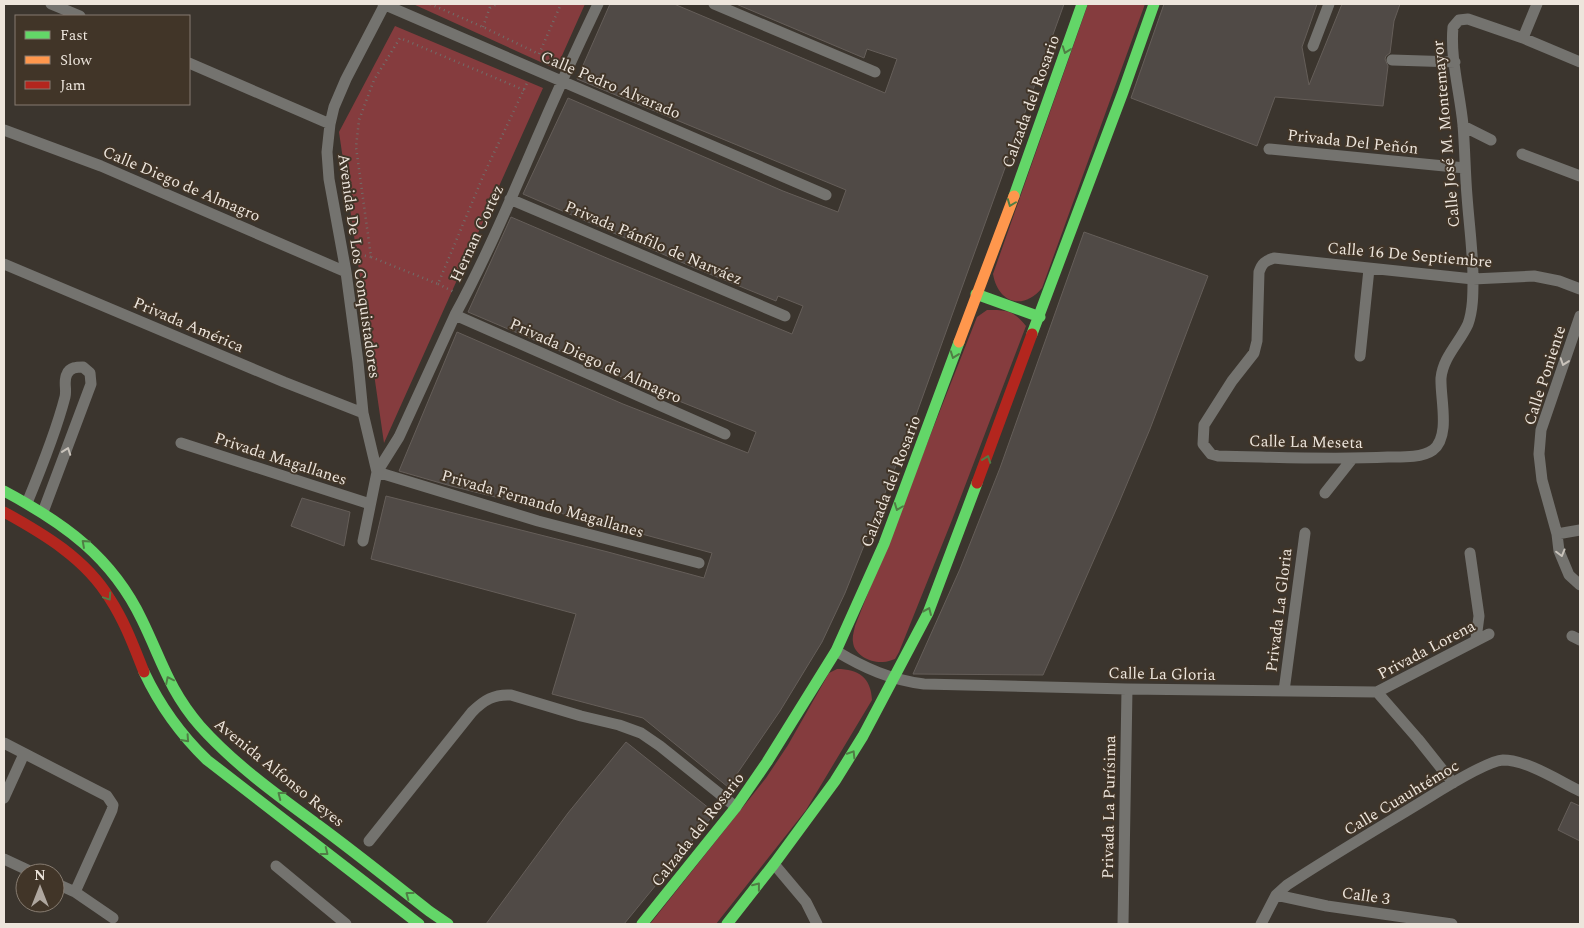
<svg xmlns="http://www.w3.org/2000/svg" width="1584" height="928" viewBox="0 0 1584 928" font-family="Spectral,serif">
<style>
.green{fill:#853c3e}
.building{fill:#504a46;stroke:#655e59}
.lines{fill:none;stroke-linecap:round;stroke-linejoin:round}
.path{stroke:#716e6a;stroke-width:2.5;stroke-dasharray:1 4;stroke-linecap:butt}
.street{stroke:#74736f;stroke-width:11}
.fast{stroke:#63d668;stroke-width:11}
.slow{stroke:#ff974d;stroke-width:11}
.jam{stroke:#b3261e;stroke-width:11}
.oneway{stroke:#507d45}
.oneway2{stroke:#c9c3bb}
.labels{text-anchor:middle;stroke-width:4;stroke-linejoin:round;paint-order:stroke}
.street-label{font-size:16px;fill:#ede5dc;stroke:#413528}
</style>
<rect width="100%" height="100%" fill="#3b352e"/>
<path class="green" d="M413,4H585L556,69Z
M1088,4H1145L1042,288C1023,311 998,303 993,274Z
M395,26L543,88L384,443L339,132Z
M987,310C1007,310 1013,310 1026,326L952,520L899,652L895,659C891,660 887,662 883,662C871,663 854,655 853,642C852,637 854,631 855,626L977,317Z
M837,669C859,669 871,678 872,700L806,810L716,924H650L766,778L788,745L829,673Z"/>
<path class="building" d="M610,4H674L885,93L897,59L867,49L864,58L736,4H1064L915,418L845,593L822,642L780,711L728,787L643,718L552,694L576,614L371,559L386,496L608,552L704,578L712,553L616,527L451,486L399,471L457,332L623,404L748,453L756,432L659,393L468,312L511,217L609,259L792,334L803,306L778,296L776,301L695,268L523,194L568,98L783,191L838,212L846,190L577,79Z
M1164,4H1317L1302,47L1309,85L1342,4H1400L1394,21L1390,53L1386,56L1385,59L1388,66L1383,106L1275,97L1257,146L1131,98Z
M1084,232L1208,276L1150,429L1118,505L1043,675L913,674L960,569L1000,468Z
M302,498L350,512L344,546L291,526Z
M626,742L715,813L624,924H486L568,813Z
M1571,802L1580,806V841L1558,830Z"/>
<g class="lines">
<path class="path" d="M430,4L483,27L539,54L561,4
M490,8L497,4
M483,27L491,4
M524,90L400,38L374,80L359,120L356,147L371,257L438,284L484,174L528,81
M355,254L371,257
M438,284L454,292"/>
<path class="street" d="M51,4L80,16
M383,4L826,195
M598,4C576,50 555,96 535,143C510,201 485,260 455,315L399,437L377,472L538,521L699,563
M714,4L875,72
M1523,38L1537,4
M1313,46L1329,4
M1392,60L1455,62
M1580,62L1523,38L1468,19L1459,20L1453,27C1450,59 1460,93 1463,125C1465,149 1465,173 1467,196C1469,224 1473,252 1473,279C1473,294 1473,310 1468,324C1460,342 1443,357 1441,378C1440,398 1451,436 1433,450C1422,458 1401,457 1388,457C1332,460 1275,457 1218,456L1211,454L1203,444L1204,425L1232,381L1254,353L1257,341L1259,272C1262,263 1265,261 1274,258L1473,279L1534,276L1559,281L1580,289
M189,63L330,124
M1463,126L1491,140
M4,130L101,166L346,272
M1269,149L1465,168
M1522,154L1580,176
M510,199L785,316
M4,264L284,382L363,413
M455,315L725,434
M1580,316L1541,430L1539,454L1542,480L1557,534L1559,551L1569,575L1580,585
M1360,356L1369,269
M181,443L370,504
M1325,493L1352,459
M27,503C41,469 56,432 65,397C67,389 63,381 67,374C70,367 77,367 83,367L90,373L91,384L43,512
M1557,534L1580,530
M363,541L377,472L363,413L358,362L346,272L329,179L327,152L330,124L334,107L346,79L385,4
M1470,553L1479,616L1476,639
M1572,636L1580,640
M836,651C864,668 891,680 924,684L1127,689L1377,692L1418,739L1453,783
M1284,691L1305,533
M1377,692L1489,634
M4,743L107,796L113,805L112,810L75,892
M4,798L24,754
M369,841L472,712C484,700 494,694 511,695L581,716L619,725L641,733L660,746L736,807
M4,859L34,873
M774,864L806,902L817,924
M276,866L346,924
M55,883L75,892L113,918
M1276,895L1327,906L1452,924
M1123,924L1127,689
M1261,924L1276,895L1287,885C1331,856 1377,829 1423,801C1439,791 1486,761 1503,760C1527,760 1559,781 1580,791"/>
<path class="fast" d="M1014,196L1082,4
M976,294L1040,317
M1032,334L1123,92L1154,4
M4,491C64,523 112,557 142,620C162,661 169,690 200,726C234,764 277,795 318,825C356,853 392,882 429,911L448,924
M144,672C160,706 180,734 207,760L419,924
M642,924L736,807L767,762L836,651L884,544L959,342
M727,924L774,864L835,781L863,736L928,613L977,483"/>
<path class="slow" d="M959,342L1014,196"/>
<path class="jam" d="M977,483L1032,334
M4,512C44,534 86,559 110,599C125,622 134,647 144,672"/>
</g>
<defs><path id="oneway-chevron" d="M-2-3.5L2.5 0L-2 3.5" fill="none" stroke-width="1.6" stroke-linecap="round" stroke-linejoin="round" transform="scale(1.25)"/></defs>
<g class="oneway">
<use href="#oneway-chevron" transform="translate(1066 50) rotate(110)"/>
<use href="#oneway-chevron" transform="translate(1011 203) rotate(111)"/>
<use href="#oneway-chevron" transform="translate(954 355) rotate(110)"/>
<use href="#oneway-chevron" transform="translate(987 459) rotate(-70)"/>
<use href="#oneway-chevron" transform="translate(898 507) rotate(111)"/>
<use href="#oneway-chevron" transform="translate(85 543) rotate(-138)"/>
<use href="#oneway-chevron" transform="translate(108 597) rotate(56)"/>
<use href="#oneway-chevron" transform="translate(928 611) rotate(-66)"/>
<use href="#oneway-chevron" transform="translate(169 680) rotate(-116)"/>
<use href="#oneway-chevron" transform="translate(186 739) rotate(48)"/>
<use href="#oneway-chevron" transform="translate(852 754) rotate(-58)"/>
<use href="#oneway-chevron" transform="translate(281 795) rotate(-142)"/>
<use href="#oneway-chevron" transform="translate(325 852) rotate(38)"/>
<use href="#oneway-chevron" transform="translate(757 886) rotate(-52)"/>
<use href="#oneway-chevron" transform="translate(409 895) rotate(-143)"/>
</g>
<g class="oneway2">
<use href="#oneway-chevron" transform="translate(1564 362) rotate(109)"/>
<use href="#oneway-chevron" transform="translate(67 451) rotate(-70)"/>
<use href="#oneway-chevron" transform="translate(1561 553) rotate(75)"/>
</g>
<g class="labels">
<g class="street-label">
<text transform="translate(611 84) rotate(23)" y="6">Calle Pedro Alvarado</text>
<text transform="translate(1030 101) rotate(-70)" y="6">Calzada del Rosario</text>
<text transform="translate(1445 134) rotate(-95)" y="6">Calle José M. Montemayor</text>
<text transform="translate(1353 141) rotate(6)" y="6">Privada Del Peñón</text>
<text transform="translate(182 183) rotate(23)" y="6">Calle Diego de Almagro</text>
<text transform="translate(476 233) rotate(-65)" y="6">Hernan Cortez</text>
<text transform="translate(654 242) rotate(23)" y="6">Privada Pánfilo de Narváez</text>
<text transform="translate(1410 254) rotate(5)" y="6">Calle 16 De Septiembre</text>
<text transform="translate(360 266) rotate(82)" y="6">Avenida De Los Conquistadores</text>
<text transform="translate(189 324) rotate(23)" y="6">Privada América</text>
<text transform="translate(596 360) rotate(24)" y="6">Privada Diego de Almagro</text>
<text transform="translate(1544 375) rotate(-72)" y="6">Calle Poniente</text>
<text transform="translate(1306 441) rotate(1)" y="6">Calle La Meseta</text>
<text transform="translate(281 458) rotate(18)" y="6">Privada Magallanes</text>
<text transform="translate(890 481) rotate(-69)" y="6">Calzada del Rosario</text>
<text transform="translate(543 503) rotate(16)" y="6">Privada Fernando Magallanes</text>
<text transform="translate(1278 610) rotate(-83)" y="6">Privada La Gloria</text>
<text transform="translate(1426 649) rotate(-28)" y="6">Privada Lorena</text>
<text transform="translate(1162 673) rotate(1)" y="6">Calle La Gloria</text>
<text transform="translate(280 772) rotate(39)" y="6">Avenida Alfonso Reyes</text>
<text transform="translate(1401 797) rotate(-31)" y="6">Calle Cuauhtémoc</text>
<text transform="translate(1108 807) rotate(-89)" y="6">Privada La Purísima</text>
<text transform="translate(697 829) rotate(-52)" y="6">Calzada del Rosario</text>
<text transform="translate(1366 895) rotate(8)" y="6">Calle 3</text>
</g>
</g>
<rect width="1584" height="928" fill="none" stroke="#ede5dc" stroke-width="10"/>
<rect x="15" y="15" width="175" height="90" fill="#413528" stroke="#867b70"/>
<rect x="25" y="31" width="25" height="8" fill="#63d668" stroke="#867b70"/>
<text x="60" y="40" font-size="15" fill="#ede5dc">Fast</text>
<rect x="25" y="56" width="25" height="8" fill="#ff974d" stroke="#867b70"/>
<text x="60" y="65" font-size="15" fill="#ede5dc">Slow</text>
<rect x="25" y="81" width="25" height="8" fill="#b3261e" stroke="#867b70"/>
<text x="60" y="90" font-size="15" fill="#ede5dc">Jam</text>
<g transform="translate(40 888)"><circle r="24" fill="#413528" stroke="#867b70"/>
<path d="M0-4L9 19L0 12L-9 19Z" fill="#afa79f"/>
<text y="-8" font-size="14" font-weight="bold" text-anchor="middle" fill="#ede5dc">N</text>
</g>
</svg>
